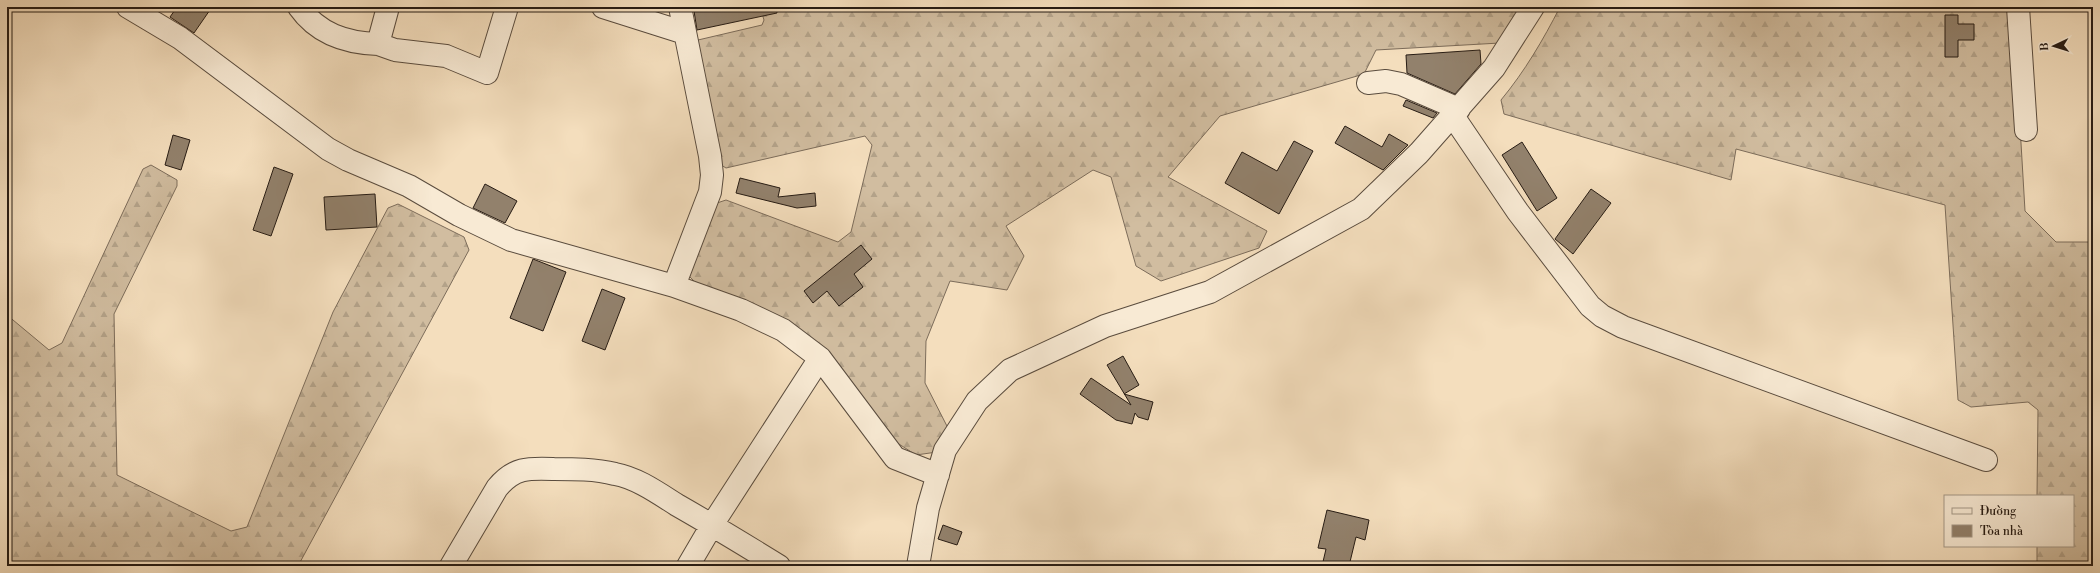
<svg xmlns="http://www.w3.org/2000/svg" width="2100" height="573" viewBox="0 0 2100 573" font-family="'Libre Bodoni',serif">
<style>
.forest{fill:url(#forest-firs);stroke:#7c6c5a}
.building{fill:#92816c;stroke:#271c14}
.lines{fill:none;stroke-linecap:round;stroke-linejoin:round}
.minor-casing{stroke:#5a4c3e;stroke-width:24}
.minor{stroke:#f8ead4;stroke-width:22}
</style>
<defs>
<pattern id="forest-firs" width="22" height="20" patternUnits="userSpaceOnUse"><rect width="22" height="20" fill="#d1bda0"/><path d="M5 1l3.5 6h-7zM16 11l3.5 6h-7z" fill="#b3a289"/></pattern>
</defs>
<rect width="100%" height="100%" fill="#f4debd"/>
<filter id="stains"><feTurbulence type="fractalNoise" baseFrequency=".005" numOctaves="4"/><feColorMatrix values="0 0 0 0 .2 0 0 0 0 .09 0 0 0 0 .02 0 0 0 .5 -.17"/></filter>
<radialGradient id="worn" r=".72"><stop offset=".6" stop-color="#630" stop-opacity="0"/><stop offset="1" stop-color="#630" stop-opacity=".3"/></radialGradient>
<path class="forest" d="M760,7H1524L1500,43L1376,50L1364,74L1220,116L1168,177L1267,231L1259,248L1161,281L1136,266L1111,177L1093,170L1006,226L1024,256L1007,290L950,281L926,341L925,383L950,432L937,452L916,455L888,437L826,349L697,284L688,275L717,203L726,200L838,242L851,232L872,145L865,136L726,168L718,163L694,47L698,40L762,25L764,20Z
M1560,7H2013L2025,211L2056,242H2093V566H2037V546H2073V496H2037L2038,410L2028,402L1971,407L1958,400L1945,205L1736,149L1731,180L1504,114L1501,100C1525,71 1543,40 1560,7Z
M151,165L177,180V186L114,314L117,475L231,531L247,527L333,312L388,208L398,204L464,237L469,250L298,566H7V315L49,350L62,343L143,169Z"/>
<path class="building" d="M177,7H212L194,33L170,17Z
M711,7H776L777,13L697,30L694,11Z
M1945,15H1958V24H1974V40H1958V57H1945Z
M1480,50L1481,64L1455,94L1407,73L1406,55Z
M1406,100L1437,113L1433,118L1403,106Z
M1345,126L1382,147L1389,134L1408,145L1383,170L1335,143Z
M173,135L190,140L181,170L165,165Z
M1294,141L1313,151L1279,214L1225,183L1242,152L1277,171Z
M1522,142L1557,198L1537,211L1502,155Z
M274,167L293,174L271,236L253,230Z
M740,178L780,188L778,197L815,193L816,206L797,208L736,193Z
M485,184L517,201L505,223L473,208Z
M1591,189L1611,203L1573,254L1555,239Z
M375,194L377,227L326,230L324,197Z
M861,245L872,259L854,274L863,287L839,306L827,291L813,303L804,291Z
M533,259L566,272L543,331L510,318Z
M602,289L625,298L605,350L582,341Z
M1123,356L1139,385L1124,394L1153,402L1148,420L1138,417L1135,413L1132,424L1116,420L1080,394L1091,378L1131,405L1107,365Z
M1327,510L1369,520L1365,540L1356,537L1349,566H1322L1326,549L1318,548Z
M943,525L962,532L957,545L938,539Z"/>
<g class="lines">
<defs>
<path id="minor" d="M128,7L180,38L328,149L348,160L409,186L459,215L511,240L674,286L741,310L783,330L820,358L895,458L938,475
M299,7C318,34 346,43 378,44
M388,7L378,44L395,50L446,56L487,73L507,7
M603,7L685,33
M2018,7L2026,130
M1368,83L1386,81L1401,84L1459,109
M1453,116L1518,212L1590,306L1602,316L1623,327L1986,460
M674,286L710,192L712,175L710,156L680,7
M451,566L497,488C514,467 529,468 554,469C574,469 595,469 615,474C637,478 658,493 677,505C712,525 745,545 779,566
M688,566L712,525L820,358
M918,566L928,508L945,450L977,401L1010,370L1105,326L1210,292L1361,209L1419,153L1494,68L1533,7"/>
</defs>
<use href="#minor" class="minor-casing"/>
<use href="#minor" class="minor"/>
</g>
<rect width="2100" height="573" fill="none" stroke="#f4debd" stroke-width="24"/>
<rect x="8" y="8" width="2084" height="557" fill="none" stroke="#271c14" stroke-width="2"/>
<rect x="12" y="12" width="2076" height="549" fill="none" stroke="#271c14"/>
<rect x="1944" y="495" width="130" height="52" fill="#f8ead4" stroke="#a49887"/>
<rect x="1952" y="508" width="20" height="6" fill="#f8ead4" stroke="#a49887"/>
<text x="1980" y="515" font-size="12" fill="#271c14">Đường</text>
<rect x="1952" y="525" width="20" height="12" fill="#92816c" stroke="#a49887"/>
<text x="1980" y="535" font-size="12" fill="#271c14">Tòa nhà</text>
<g transform="translate(2054 46) rotate(266)" stroke="#f8ead4" stroke-width="3" paint-order="stroke">
<path d="M0-3L7 15L0 10L-7 15Z" fill="#271c14"/>
<text y="-6" font-size="11" font-weight="bold" text-anchor="middle" fill="#271c14">B</text>
</g>
<rect width="100%" height="100%" filter="url(#stains)"/>
<rect width="100%" height="100%" fill="url(#worn)"/>
</svg>
